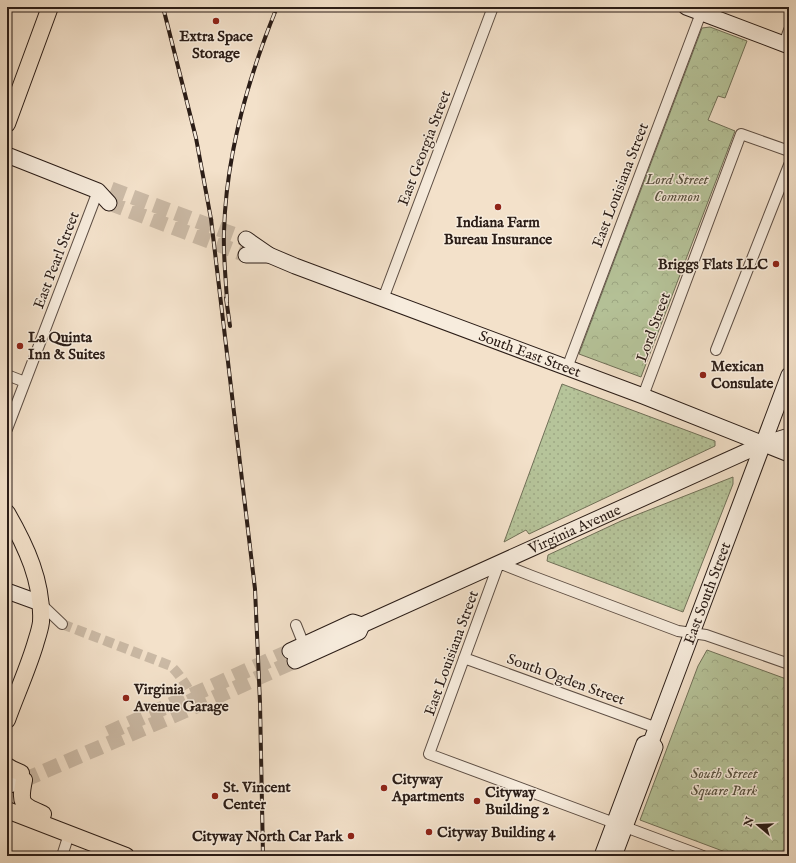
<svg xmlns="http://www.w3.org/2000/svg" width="796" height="863" viewBox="0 0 796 863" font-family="'IM FELL English',serif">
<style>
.grass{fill:url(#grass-dots);stroke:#707058}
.forest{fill:url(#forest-crowns);stroke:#707058}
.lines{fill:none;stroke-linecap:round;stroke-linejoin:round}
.street-tunnel{stroke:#cbbaa6;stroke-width:10;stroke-dasharray:10 5;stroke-linecap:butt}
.secondary-tunnel{stroke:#cbbaa6;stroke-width:15;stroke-dasharray:15 8;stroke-linecap:butt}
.street-casing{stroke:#5d4e44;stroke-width:12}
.secondary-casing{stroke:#2b1d17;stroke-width:17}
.primary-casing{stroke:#2b1d17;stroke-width:18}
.street{stroke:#f7ecdd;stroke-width:10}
.secondary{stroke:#f7ecdd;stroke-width:15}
.primary{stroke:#f3e1ca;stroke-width:16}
.rail-casing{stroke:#2b1d17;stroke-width:4}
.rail{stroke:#f7ecdd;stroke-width:2.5;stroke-dasharray:8;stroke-linecap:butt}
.poi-dot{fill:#8f2418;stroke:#f7ecdd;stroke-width:1.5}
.labels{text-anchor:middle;stroke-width:3;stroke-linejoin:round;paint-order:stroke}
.poi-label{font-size:15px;font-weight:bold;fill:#2b1d17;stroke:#f7ecdd;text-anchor:start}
.street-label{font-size:15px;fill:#2b1d17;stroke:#f7ecdd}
.park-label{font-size:15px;font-style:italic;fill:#554f3e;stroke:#f7ecdd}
</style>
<defs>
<pattern id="grass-dots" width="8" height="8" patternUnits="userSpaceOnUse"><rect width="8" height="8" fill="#b6c49a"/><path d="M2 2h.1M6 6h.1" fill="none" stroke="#9da884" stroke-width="1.8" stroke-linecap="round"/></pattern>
<pattern id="forest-crowns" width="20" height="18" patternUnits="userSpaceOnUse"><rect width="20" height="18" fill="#b6c49a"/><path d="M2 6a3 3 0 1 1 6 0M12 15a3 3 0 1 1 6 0" fill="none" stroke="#9da884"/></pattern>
</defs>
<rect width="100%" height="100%" fill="#f3e1ca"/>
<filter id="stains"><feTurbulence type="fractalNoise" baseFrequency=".005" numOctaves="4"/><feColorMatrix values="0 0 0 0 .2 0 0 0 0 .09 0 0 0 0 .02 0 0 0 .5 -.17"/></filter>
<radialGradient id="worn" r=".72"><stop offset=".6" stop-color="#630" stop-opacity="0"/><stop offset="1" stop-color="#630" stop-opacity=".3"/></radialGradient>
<path class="grass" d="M562,384L715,441V446L529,534L526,530L504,542Z
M733,477V484L683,612L547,561L548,555L621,521Z"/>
<path class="forest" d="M710,27L747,41L725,98L718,96L708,120L735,131L641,377L579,354L702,28Z
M707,650L789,680V856H736L640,820L698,666Z"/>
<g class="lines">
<path class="street-tunnel" d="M62,624L171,666C183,678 190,691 196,706"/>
<path class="secondary-tunnel" d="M111,189L246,239
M109,203L246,255
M108,733L290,651
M24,780L196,706L295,661"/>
<defs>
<path id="street" d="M784,44L789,30
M383,299L493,7
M716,350L789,165
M567,368L701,13
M7,375L25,382
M643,396L741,134L789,151
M7,429L98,191
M40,603L62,624
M296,625L304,645
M464,658L657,728
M62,856L69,834
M703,856L429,754L499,563L532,576L678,631L706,635L789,664"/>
<g id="secondary">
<path d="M686,7L789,46"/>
<path d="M7,155L98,191L109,203"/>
<path id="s1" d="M246,239L269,255L295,266L643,396L789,454"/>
<path d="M246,255H269"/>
<path d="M7,591L40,603"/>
<path id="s2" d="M290,651L353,622L362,625L763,444L789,436"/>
<path d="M295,661L359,632L362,625"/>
<path id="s3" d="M651,742L789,375"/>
<path d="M7,786L24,780"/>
<path d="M602,856L644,744L651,742"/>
<path d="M614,856L655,747L651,742"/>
</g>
<path id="primary" d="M7,124L50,7
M7,513C26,546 43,582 41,622C40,630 37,638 35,645C27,671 16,695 7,720
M7,766L12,769L21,773
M24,780C19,805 22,805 43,814
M7,810L126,856"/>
</defs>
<use href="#street" class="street-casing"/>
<use href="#secondary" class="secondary-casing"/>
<use href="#primary" class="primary-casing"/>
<use href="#street" class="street"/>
<use href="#secondary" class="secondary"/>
<use href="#primary" class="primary"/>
<defs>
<path id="rail" d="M163,7L196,138L211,219L255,589L260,703L263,856
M226,298L230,326
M227,302C226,279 223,255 224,232C226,155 248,78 277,7"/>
</defs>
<use href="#rail" class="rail-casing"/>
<use href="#rail" class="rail"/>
</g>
<g class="poi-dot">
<circle cx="216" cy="21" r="4"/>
<circle cx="498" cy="207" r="4"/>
<circle cx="776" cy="264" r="4"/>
<circle cx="20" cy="346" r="4"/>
<circle cx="703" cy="375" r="4"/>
<circle cx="126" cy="698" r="4"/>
<circle cx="384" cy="788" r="4"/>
<circle cx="215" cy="796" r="4"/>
<circle cx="477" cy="801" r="4"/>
<circle cx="429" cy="832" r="4"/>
<circle cx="351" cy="836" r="4"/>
</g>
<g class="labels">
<g class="poi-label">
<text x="216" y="41" text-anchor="middle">Extra Space<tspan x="216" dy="17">Storage</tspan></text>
<text x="498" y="227" text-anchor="middle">Indiana Farm<tspan x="498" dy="17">Bureau Insurance</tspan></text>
<text x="768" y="269" text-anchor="end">Briggs Flats LLC</text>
<text x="28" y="342">La Quinta<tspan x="28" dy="17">Inn &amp; Suites</tspan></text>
<text x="711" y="371">Mexican<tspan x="711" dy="17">Consulate</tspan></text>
<text x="134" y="694">Virginia<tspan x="134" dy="17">Avenue Garage</tspan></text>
<text x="392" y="784">Cityway<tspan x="392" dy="17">Apartments</tspan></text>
<text x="223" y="792">St. Vincent<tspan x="223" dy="17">Center</tspan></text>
<text x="485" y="797">Cityway<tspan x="485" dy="17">Building 2</tspan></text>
<text x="437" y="837">Cityway Building 4</text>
<text x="343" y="841" text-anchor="end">Cityway North Car Park</text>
</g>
<g class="street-label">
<text transform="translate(424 148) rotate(-69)" y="5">East Georgia Street</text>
<text transform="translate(620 185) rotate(-69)" y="5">East Louisiana Street</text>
<text transform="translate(56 260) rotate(-69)" y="5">East Pearl Street</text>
<text transform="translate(653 327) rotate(-70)" y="5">Lord Street</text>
<text dy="5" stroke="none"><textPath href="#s1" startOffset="307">South East Street</textPath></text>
<text dy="5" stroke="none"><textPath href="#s2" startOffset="312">Virginia Avenue</textPath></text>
<text dy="5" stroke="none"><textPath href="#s3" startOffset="159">East South Street</textPath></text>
<text transform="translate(451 653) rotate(-70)" y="5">East Louisiana Street</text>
<text transform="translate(566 679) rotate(20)" y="5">South Ogden Street</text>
</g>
<g class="park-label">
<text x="677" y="184">Lord Street<tspan x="677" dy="17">Common</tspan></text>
<text x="724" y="778">South Street<tspan x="724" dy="17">Square Park</tspan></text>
</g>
</g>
<rect width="796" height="863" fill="none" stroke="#f3e1ca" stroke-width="24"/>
<rect x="8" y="8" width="780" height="847" fill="none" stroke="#2b1d17" stroke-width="2"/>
<rect x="12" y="12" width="772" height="839" fill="none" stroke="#2b1d17"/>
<g transform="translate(758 825) rotate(289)" stroke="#f7ecdd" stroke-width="3" paint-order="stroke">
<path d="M0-3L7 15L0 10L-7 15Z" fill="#2b1d17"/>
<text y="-6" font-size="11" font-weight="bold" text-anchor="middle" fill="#2b1d17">N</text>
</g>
<rect width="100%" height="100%" filter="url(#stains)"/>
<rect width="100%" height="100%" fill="url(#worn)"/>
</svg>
